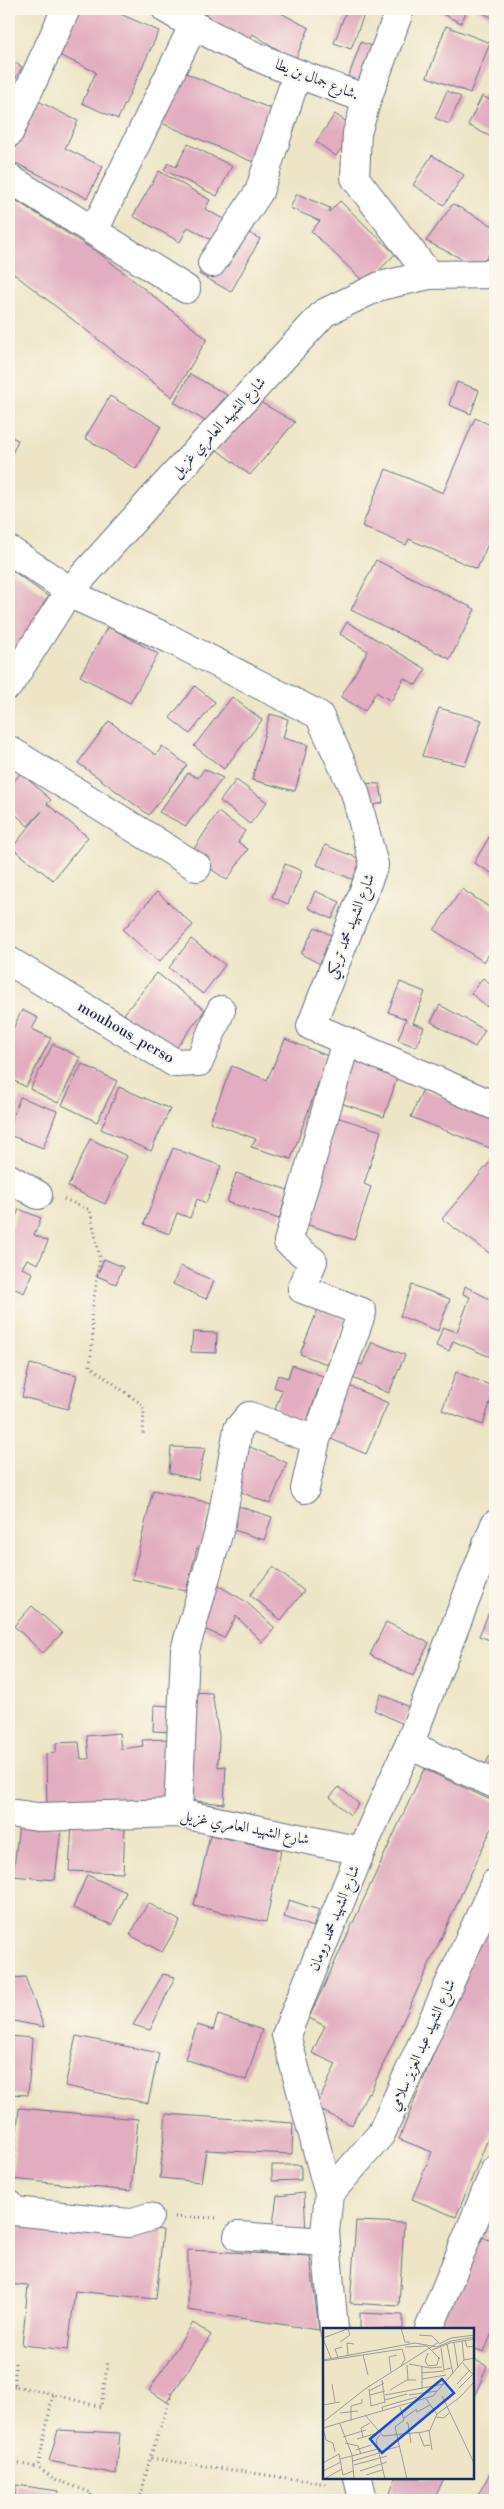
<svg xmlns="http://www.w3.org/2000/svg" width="504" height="2509" viewBox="0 0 504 2509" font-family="'Libre Bodoni',Amiri,serif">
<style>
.building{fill:#e2adc0}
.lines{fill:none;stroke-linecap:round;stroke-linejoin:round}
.minor-casing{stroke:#646f82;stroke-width:30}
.path{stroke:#646f82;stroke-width:3;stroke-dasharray:1 4;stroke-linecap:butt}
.minor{stroke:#fff;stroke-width:28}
.labels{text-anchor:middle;stroke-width:4;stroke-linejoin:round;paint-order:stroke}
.street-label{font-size:15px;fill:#1b2f5e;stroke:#fbf7ec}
.inset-road{fill:none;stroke:#999c9c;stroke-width:1}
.view{fill:#1d4ed8;fill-opacity:0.15;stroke:#1d4ed8;stroke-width:2.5}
.inset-edge{fill:none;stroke:#1b2f5e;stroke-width:2.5}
</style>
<rect width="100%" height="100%" fill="#fbf7ec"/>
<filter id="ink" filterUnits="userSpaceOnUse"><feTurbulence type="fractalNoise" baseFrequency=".02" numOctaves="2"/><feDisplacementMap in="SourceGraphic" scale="10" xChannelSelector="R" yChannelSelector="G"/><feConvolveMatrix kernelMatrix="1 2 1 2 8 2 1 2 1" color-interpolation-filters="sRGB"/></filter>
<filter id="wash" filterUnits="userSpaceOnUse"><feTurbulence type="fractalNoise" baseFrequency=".0096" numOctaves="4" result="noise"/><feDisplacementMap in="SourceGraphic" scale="20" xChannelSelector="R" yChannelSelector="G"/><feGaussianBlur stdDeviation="1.12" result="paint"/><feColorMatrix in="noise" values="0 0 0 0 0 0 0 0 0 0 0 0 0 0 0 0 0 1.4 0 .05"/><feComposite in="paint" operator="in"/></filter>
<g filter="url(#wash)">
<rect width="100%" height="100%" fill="#ede5c6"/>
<g id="blocks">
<path class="building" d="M77,9H109L159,31L118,119L82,103L96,72L57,54Z
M196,9H281L279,12L309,28L295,60L253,34L249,41Z
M347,9H366L351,49L334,43Z
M432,9H468L461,23Z
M475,9H495V19Z
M446,26L490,43L470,93L427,77Z
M361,42L377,48L363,86L347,81Z
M9,59L22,67L9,90Z
M181,71L276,111L253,162L157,121Z
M447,91L461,97L449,124L435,118Z
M482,96L495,102V139L468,125Z
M38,101L78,121L65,148L103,167L87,198L9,160Z
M335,114L355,128L336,156L316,142Z
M188,144L232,166L217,196L164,170L168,163L176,167Z
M432,155L464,175L444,205L413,185Z
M159,171L210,200L205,209L260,239L231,292L199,274L217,243L188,227L180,242L133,216Z
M297,194L330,208L328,213L340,201L395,254L366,284L311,231L320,221L290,208Z
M9,196L103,256L207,339L172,397L9,270Z
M453,204L495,227V244L480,268L426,241Z
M190,374L227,395L205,421L174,402Z
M457,382L479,390L471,414L449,405Z
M110,396L161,426L136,469L85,438Z
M260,402L295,422L250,475L217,450Z
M475,418L495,427V528L477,569L409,539L406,545L362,526L386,469L443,493Z
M9,436L18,440L9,461Z
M376,560L475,609L450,659L351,610Z
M9,568L53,600L15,655L9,650Z
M347,622L426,669L416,685L404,678L391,701L376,692L365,711L341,697L368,651L340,634Z
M108,626L158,654L130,703L80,676Z
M195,686L215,702L190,734L170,718Z
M232,697L262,720L224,769L194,746Z
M439,708L482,720L465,765L422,756Z
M270,714L288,719L283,738L308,745L295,791L252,780Z
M109,721L156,755L162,746L187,765L149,815L78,763Z
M204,769L223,778L186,826L159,812L188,773L198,778Z
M21,773L51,800L47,804L88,837L53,880L12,848L42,811L28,826L9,808V787Z
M236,780L267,802L250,824L220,801Z
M359,783L380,784L383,803L364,807Z
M218,812L245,831L238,842L248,849L227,880L190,855Z
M495,827V875L474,863Z
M325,845L365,861L357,881L317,865Z
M285,864L302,871L288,904L272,897Z
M462,889L495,911V945L484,962L434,930Z
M315,891L340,902L332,919L308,908Z
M157,892L193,925L159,962L123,930Z
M315,927L336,938L322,965L301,954Z
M191,939L225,965L203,994L169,968Z
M157,973L205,1010L173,1052L124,1014Z
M483,978L495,989V997L487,1007L471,993Z
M400,982L425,992L413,1023L424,1027L416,1047L398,1040L406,1019L388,1012Z
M440,1005L485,1030L475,1047L431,1022Z
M22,1010L38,1018L32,1029L51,1038L26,1087L9,1078V1037Z
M285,1039L328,1056L291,1159L251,1147L256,1139L210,1122L232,1066L267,1080Z
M53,1044L81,1058L58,1103L30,1089Z
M349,1056L399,1072L384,1117L334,1101Z
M82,1064L117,1081L97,1122L62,1105Z
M119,1087L170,1109L151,1151L101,1129Z
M423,1089L495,1118V1150L411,1117Z
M20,1097L57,1111L43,1148L9,1135V1128Z
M333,1116L381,1131L364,1184L371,1187L354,1240L303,1223Z
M90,1139L127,1156L105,1204L68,1187Z
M173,1148L221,1166L206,1203L197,1199L190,1218L177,1213L169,1234L144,1224Z
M495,1156V1257L442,1219Z
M236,1173L288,1190L279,1219L227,1202Z
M19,1209L41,1218L34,1235L48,1241L38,1264L27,1259L22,1268L33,1273L24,1293L9,1286V1234Z
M104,1259L123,1267L116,1284L97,1276Z
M181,1266L214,1281L206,1299L173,1284Z
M412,1285L450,1299L438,1331L400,1316Z
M465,1286L495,1302V1359L453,1341L449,1351L436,1346L443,1327L457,1332L470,1297L463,1294Z
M318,1309L345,1320L327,1364L300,1354Z
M193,1332L217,1333L216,1353L191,1352Z
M372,1342L405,1355L389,1393L343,1374L349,1360L362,1365Z
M30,1364L77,1375L68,1409L22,1397Z
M292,1365L323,1376L306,1424L274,1413L282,1390L274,1387L278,1375L288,1378Z
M456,1372L495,1387L483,1425L442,1410Z
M347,1385L388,1403L366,1454L324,1436Z
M248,1446L287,1463L270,1504L231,1488Z
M171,1447L205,1448L198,1480L169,1473Z
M153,1490L211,1503L200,1549L197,1548L186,1591L132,1579Z
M238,1506L272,1517L264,1540L231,1529Z
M273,1567L304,1591L281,1620L250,1595Z
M212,1582L245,1601L275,1628L262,1642L236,1616L224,1638L193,1624Z
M495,1598V1642L479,1636Z
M32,1606L62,1633L43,1653L14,1626Z
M386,1622L429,1643L413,1676L370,1655Z
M192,1692L212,1693L219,1736L218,1767L226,1766L224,1804L187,1800Z
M381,1694L411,1708L403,1724L374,1710Z
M154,1705L172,1706L171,1732L153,1731Z
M119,1733L121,1749L143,1746L142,1740L168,1739L166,1801L47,1811L46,1754L56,1752V1743L79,1742L81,1759H89L87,1736Z
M495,1746V1771L485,1765Z
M424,1769L495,1802V1821L370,2093L368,2092L352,2125L316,2108L336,2064L312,2053L325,2026L309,2018Z
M339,1787L359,1804L350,1815L330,1797Z
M19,1824L61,1829L55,1880L13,1876Z
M72,1824L125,1826L123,1873L69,1871Z
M210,1835L281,1850L266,1922L194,1906Z
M87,1875L126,1892L112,1925L73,1908Z
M289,1900L319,1910L313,1927L284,1917Z
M148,1903L180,1921L162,1952L130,1935Z
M495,1903V2122L456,2217L412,2199L432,2152L399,2139Z
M163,1974L175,1977L150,2030L133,2025Z
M25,1977L44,2027L9,2020V1978Z
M218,2015L262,2030L246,2080L185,2059L197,2025L213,2030Z
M9,2036L32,2038L28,2095L9,2094Z
M76,2036L159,2053L148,2103L65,2086Z
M19,2108L138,2119L131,2191L12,2179Z
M166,2114L293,2123L292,2154L206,2150L201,2182L160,2178Z
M272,2165H301V2180L272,2181Z
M304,2193L306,2232L272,2231L277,2196Z
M495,2206V2239L483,2233Z
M11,2214L163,2230L156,2299L75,2291L68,2350L22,2345L28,2286L9,2284Z
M356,2221L404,2223L399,2306L350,2303Z
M479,2235L495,2243V2326L484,2352L473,2348V2329H435Z
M188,2250L310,2256L319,2330L188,2310Z
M360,2313L403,2315V2329H360Z
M193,2323L211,2335L167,2402L149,2390Z
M473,2359L487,2366L473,2400Z
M58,2430L120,2433L116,2474L49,2461Z
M495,2464V2500H475L493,2468Z
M9,2474H12L10,2500H9Z
M395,2478H444L434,2500H388Z
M16,2485L59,2491L57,2500H15Z"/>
</g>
</g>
<g filter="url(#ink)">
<use href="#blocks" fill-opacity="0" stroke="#646f82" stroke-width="1"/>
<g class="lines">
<defs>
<path id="minor" d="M166,9C228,48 298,75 367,99L357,133L355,178L429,275
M367,99L400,9
M9,133L66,9
M9,178L186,289
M94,231L193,26
M212,263L259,192L297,74
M9,550L57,582L68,593L170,639L319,715L355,792L374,865L311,1026L495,1106
M9,685L68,593L155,496L324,313L380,286L429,275L495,274
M9,750L197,867
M9,961L175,1063L199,1062L221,1010
M9,1178L38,1195
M305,1489L316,1440L362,1312L302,1289L313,1261L288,1242L346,1041
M409,1745L495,1784
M9,1813L38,1817L178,1813L361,1851
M178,1813L185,1650L221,1524L238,1429L249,1416L316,1440
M329,2194L381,2134L495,1883
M9,2204L14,2211L129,2223L149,2217
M238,2236L326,2242
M334,2329L325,2232L329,2194L286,2035L361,1851L409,1745L495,1524
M429,2329L495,2170
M358,2478L363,2500"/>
</defs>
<use href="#minor" class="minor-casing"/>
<path class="path" d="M64,1199L90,1210L100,1258L91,1318L93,1333L90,1366L144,1406L143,1437
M175,2217L219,2218
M15,2363V2386L53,2394
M9,2385L15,2386
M172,2393L150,2458L328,2484
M9,2462L38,2467
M90,2500L92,2493L54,2479L38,2467L53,2394L101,2407L108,2360
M140,2500L150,2458"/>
<use href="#minor" class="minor"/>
</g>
</g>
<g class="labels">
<g class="street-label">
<text transform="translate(317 79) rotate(21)" y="5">شارع جمال بن يطا.</text>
<text transform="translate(218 427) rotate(-47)" y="5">شارع الشهيد العامري غزيل</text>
<text transform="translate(350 926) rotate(-69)" y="5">شارع الشهيد محمد تريكي</text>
<text transform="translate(126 1032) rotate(30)" y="5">mouhous_perso</text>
<text transform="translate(245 1827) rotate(11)" y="5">شارع الشهيد العامري غزيل</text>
<text transform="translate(334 1918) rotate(-68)" y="5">شارع الشهيد محمد رومان</text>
<text transform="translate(422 2045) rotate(-66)" y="5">شارع الشهيد عبد العزيز سلامي</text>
</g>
</g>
<g transform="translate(323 2328)">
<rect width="151" height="151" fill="#ede5c6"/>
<path class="inset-road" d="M78,0L82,14H87M96,7L109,8L115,14M0,10L27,0M0,11L8,30M142,12L144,19L152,18M139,13L141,32M17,14L27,7L25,1M131,14L135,40M116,16L128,10L152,7M124,16L130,46M82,19L104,18L117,31M118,20L121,42L128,40M109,22L127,15L152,11M105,25L102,33L105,38L114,37L116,29M25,27L24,15L31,16M40,27L45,47M15,29L12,21L19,19M0,32L92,15L114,19L128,13L152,9M0,33L79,21M140,35L152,49M86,36L107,40L119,39M84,37L85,52M78,38L82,31L79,21M99,39V61M68,44L66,29L74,27M98,45L121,43M99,51L123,47M59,52L62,75M9,56L12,74M134,56L146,43M136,60L149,47M46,61L48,78L62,74M67,62L84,52H93M46,63L61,55M47,67L62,63M62,67L121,56M86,67L114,63M119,68L152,137M62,72L84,66M0,77L17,74M77,79L81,92L72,99L84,151M93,82L94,84L107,77M60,83L59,79L94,69M17,85L35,83M114,86L136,70L152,53M43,88L60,108L100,104L107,102L114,86L103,71M113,89L121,90L126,85M81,90L94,81M28,93V78L39,75V71M0,94L42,61L116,14M83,95H85L88,115M17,96L29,127L31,151M0,100L110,68L141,32L152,30M0,100L3,112L10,115L12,124M106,102L109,122M96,105L101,118L107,117M57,107L53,112L62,151M20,109L43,102M40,109L38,100L47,95M34,111L55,105M22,115L35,118L38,126M33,122L48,117M56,124L77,118M17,131L55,121M30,133L56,125M0,135L16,126L20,147L30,143M31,137L64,128M0,143L18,134M37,143L64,134M0,147L1,151L19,141M43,147L59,142"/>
<path class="view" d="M119,51L131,65L59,125L47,111Z"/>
<rect width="151" height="151" class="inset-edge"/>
</g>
<rect width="504" height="2509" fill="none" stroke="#fbf7ec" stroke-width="30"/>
</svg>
